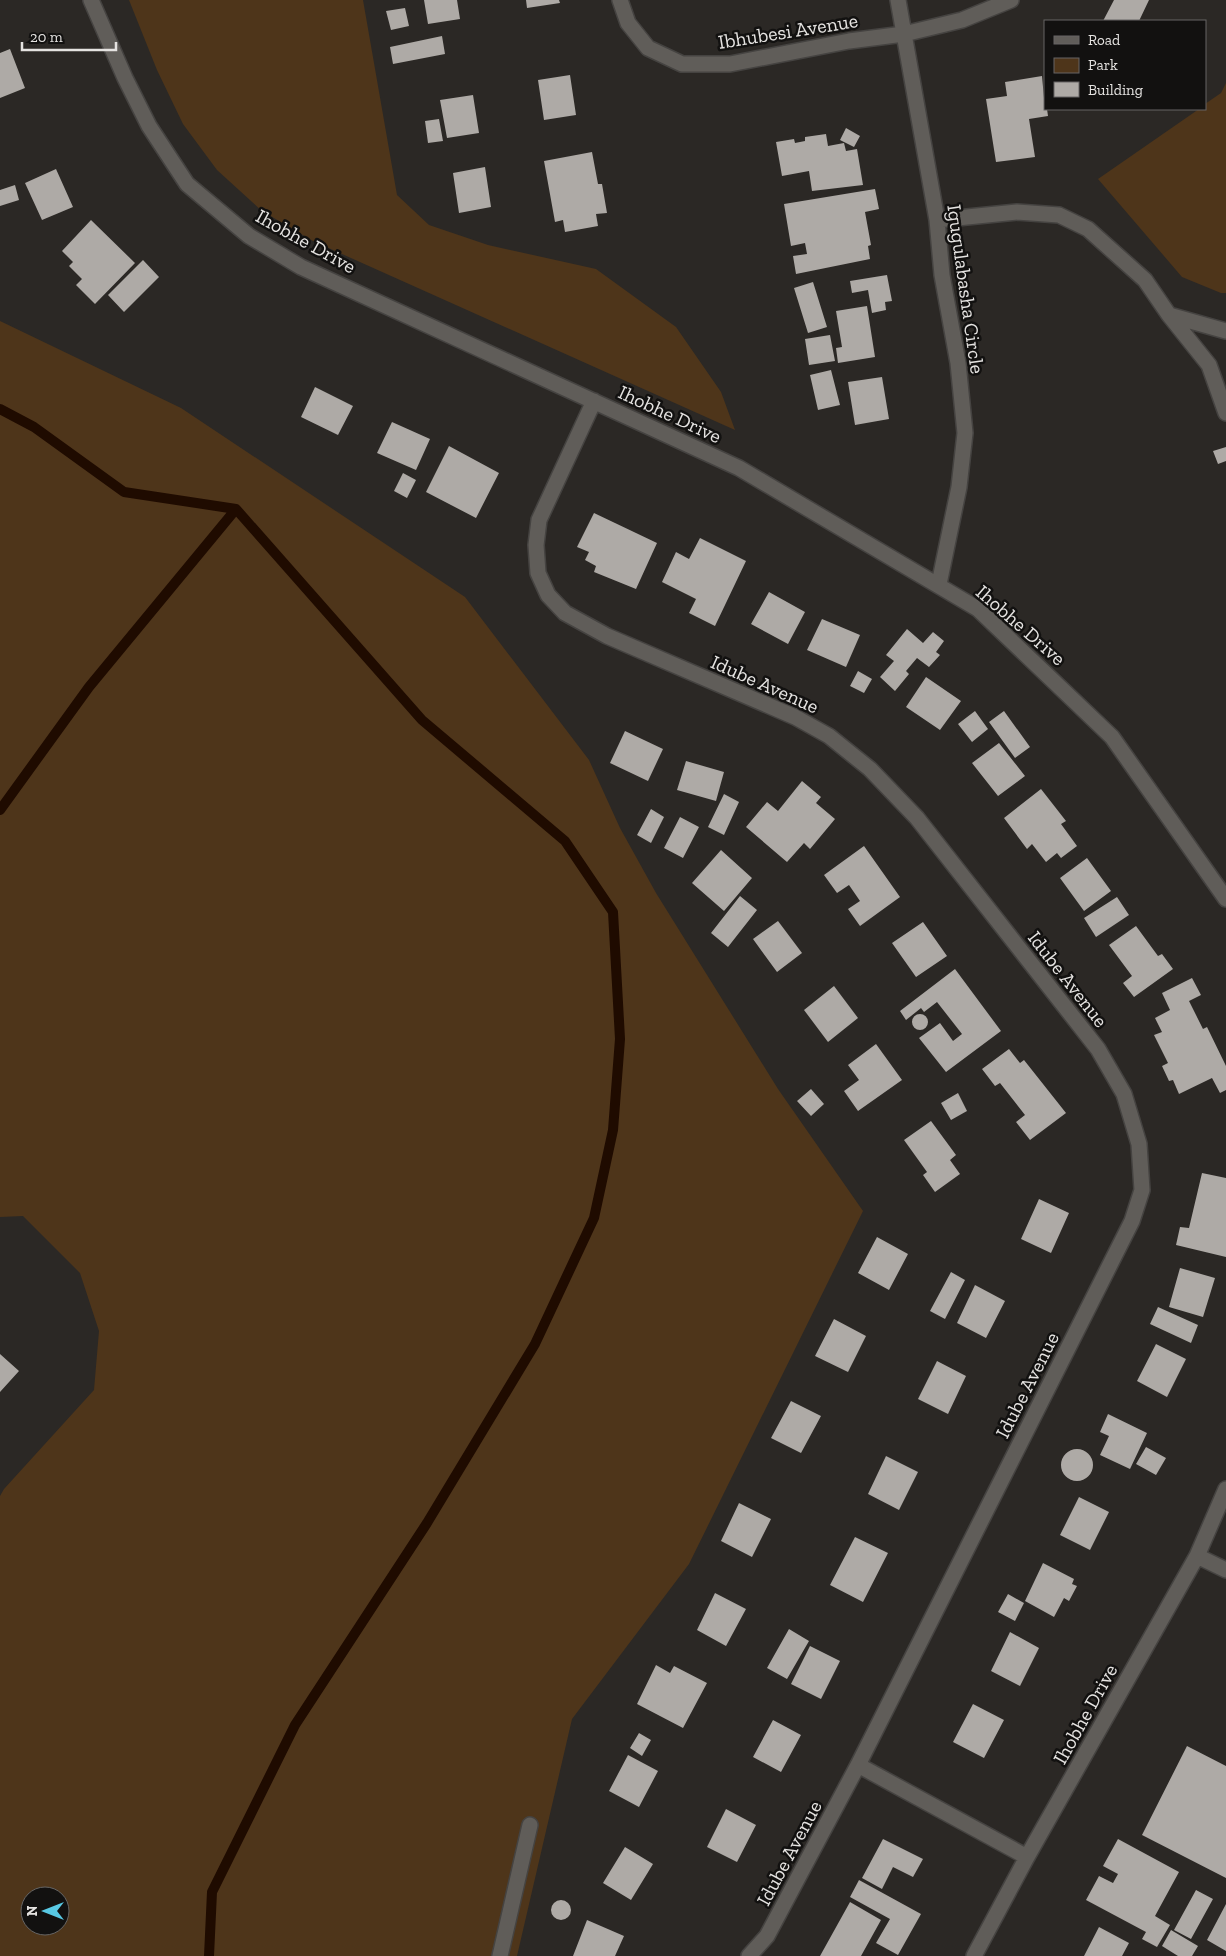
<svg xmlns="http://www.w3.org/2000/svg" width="1226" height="1956" viewBox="0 0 1226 1956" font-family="'Zilla Slab',serif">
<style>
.green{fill:#4e351a;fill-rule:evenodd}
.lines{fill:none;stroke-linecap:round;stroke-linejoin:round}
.stream{stroke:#1f0b00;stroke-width:10}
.building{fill:#aeaaa6}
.minor-casing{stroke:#454341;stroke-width:18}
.minor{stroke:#605d59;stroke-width:15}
.labels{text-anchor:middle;stroke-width:5;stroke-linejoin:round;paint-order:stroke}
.street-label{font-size:20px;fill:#e5e3e1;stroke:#121110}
</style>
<rect width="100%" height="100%" fill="#2b2825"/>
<path class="green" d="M129,0H363L397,195L429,225L488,245L596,269L676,327L721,392L735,430L313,241L262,211L217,170L183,124L157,70Z
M1226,83V293H1221L1182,277L1098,179L1199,109H1205V104L1221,93Z
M0,321L181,408L465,597L589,760L620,828L656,893L778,1089L863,1211L689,1564L572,1719L517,1956H0V1496L4,1489L94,1390L99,1331L80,1273L23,1216L0,1217ZM30,1896H60V1926H30Z"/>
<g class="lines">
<path class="stream" d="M0,409L34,427L124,492L236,509L422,720L565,841L613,912L620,1039L613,1130L594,1218L535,1344L427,1523L295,1725L212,1892L209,1956
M0,810L89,687L236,509"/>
</g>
<path class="building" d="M424,0H457L460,19L428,24Z
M526,0H559L560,3L527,8Z
M1114,0H1149L1139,21H1103Z
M405,8L409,26L391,30L386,11Z
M442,36L445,54L393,64L390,47Z
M10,49L25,88L0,98V53Z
M570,75L576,115L544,120L538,80Z
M1042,76L1045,109H1047L1048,116L1029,119L1035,157L996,162L986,99L1007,96L1005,82Z
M473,95L479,133L447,138L440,100Z
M439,119L443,141L428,143L425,121Z
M846,128L860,136L854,147L840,140Z
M826,134L828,146L844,143L846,151L857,149L863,185L812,191L809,171L782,176L776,142L794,139L795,143L805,141V137Z
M592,152L598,184H602L607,213L596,214L598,226L565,232L563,220L555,222L544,161Z
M485,167L491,207L459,213L453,173Z
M56,169L73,207L42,220L25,183Z
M15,185L19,200L0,206V190Z
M875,189L879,209L865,212L871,245L868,246L870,259L796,274L793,256L807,254L805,243L791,246L784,204Z
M91,220L135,263L95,304L76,285L82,279L69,266L73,262L62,251Z
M143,260L159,277L124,312L108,295Z
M887,275L892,301L885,302L886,310L872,313L868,290L852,293L850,281Z
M813,282L827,327L808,333L794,288Z
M867,306L875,357L838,363L836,348L842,347L836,311Z
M830,335L835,361L809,365L805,339Z
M831,370L840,405L818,410L810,375Z
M882,377L889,419L855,425L848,382Z
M315,387L353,406L338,435L301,417Z
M392,422L430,439L416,470L377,453Z
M449,446L499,473L476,518L426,492Z
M1226,447V461L1218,464L1213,451Z
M403,473L416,480L407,498L394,491Z
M594,513L657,543L636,589L594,572L596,566L585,560L589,552L577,547Z
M700,538L746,561L715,626L689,613L696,599L662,582L676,552L689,559Z
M769,592L805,612L788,644L751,624Z
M822,619L860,635L846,667L807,650Z
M907,629L923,643L933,632L944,641L936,652L940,655L929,667L917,658L906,671L909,674L895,691L880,677L894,661L886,655Z
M858,671L872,679L864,693L850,686Z
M926,677L961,701L940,730L906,707Z
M975,711L988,729L972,742L958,724Z
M1004,711L1030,747L1015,758L989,722Z
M625,731L663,749L648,781L610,763Z
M999,743L1025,776L998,796L972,763Z
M686,761L724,772L716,801L677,790Z
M802,781L821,797L816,803L835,819L810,849L804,843L787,862L746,827L767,802L778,811Z
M1041,789L1066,821L1061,824L1077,846L1061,858L1057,853L1046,862L1032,844L1027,849L1004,818Z
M724,794L739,802L724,835L708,827Z
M651,809L664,817L651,843L637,835Z
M680,817L699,827L683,858L664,848Z
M864,846L900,897L860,926L848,909L860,901L849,885L837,893L824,875Z
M721,850L752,878L724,911L692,883Z
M1087,858L1111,891L1084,911L1060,878Z
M740,896L757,910L728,947L711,933Z
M1117,897L1129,915L1096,937L1084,918Z
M778,921L802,953L777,972L753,939Z
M923,922L947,956L916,977L892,943Z
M1136,926L1158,956L1162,954L1173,969L1134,997L1123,983L1132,976L1109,945Z
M955,969L1001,1031L946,1072L919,1038L940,1023L953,1041L962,1034L937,1002L924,1012L921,1008L906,1020L900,1011Z
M1192,978L1201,995L1189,1001L1203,1029L1207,1027L1226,1066V1090L1220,1093L1212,1078L1179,1094L1173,1080L1169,1081L1162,1066L1168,1063L1154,1035L1162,1032L1155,1018L1170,1010L1162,993Z
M834,986L858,1018L828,1042L804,1010Z
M912 1022a8 8 0 1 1 16 0a8 8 0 1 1-16 0Z
M876,1044L902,1080L858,1111L844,1091L859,1080L848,1065Z
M1009,1049L1020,1063L1024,1060L1066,1113L1030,1140L1016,1122L1025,1115L1000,1083L995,1086L982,1069Z
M811,1089L824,1104L811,1116L797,1101Z
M958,1093L967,1111L951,1120L941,1103Z
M931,1121L956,1155L950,1160L960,1174L935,1192L923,1175L927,1172L904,1140Z
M1202,1173L1226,1178V1257L1176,1245L1180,1227L1189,1228Z
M1039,1199L1069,1213L1051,1253L1021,1239Z
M877,1237L908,1254L889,1290L858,1273Z
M1180,1268L1215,1278L1203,1317L1169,1307Z
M951,1272L965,1280L945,1319L930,1311Z
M975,1285L1005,1301L986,1338L957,1323Z
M1158,1307L1198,1325L1191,1343L1150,1324Z
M834,1319L866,1336L848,1372L815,1356Z
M1156,1344L1186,1359L1167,1397L1137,1381Z
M0,1354L19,1371L0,1392Z
M937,1361L966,1376L948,1414L918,1399Z
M791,1401L821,1416L801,1453L771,1438Z
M1108,1414L1147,1433L1130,1469L1100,1455L1109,1436L1100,1432Z
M1146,1447L1166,1458L1156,1475L1136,1464Z
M1061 1465a16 16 0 1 1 32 0a16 16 0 1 1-32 0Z
M886,1456L918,1472L899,1510L868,1494Z
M1079,1497L1109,1512L1090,1550L1060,1535Z
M739,1503L771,1519L752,1557L721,1541Z
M855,1537L888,1553L863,1602L830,1585Z
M1043,1563L1074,1579L1072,1584L1077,1586L1069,1601L1064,1598L1054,1617L1025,1601Z
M715,1593L746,1609L726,1646L697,1630Z
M1008,1594L1024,1603L1015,1621L998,1612Z
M789,1629L809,1641L787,1679L767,1668Z
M1010,1632L1039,1648L1020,1686L991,1671Z
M810,1646L840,1661L821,1699L791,1684Z
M656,1665L670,1673L674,1666L707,1683L683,1728L637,1704Z
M973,1704L1004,1720L984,1758L953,1742Z
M773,1720L801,1735L781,1772L753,1757Z
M639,1733L651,1740L642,1756L630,1748Z
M1187,1746L1226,1766V1878L1142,1835Z
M628,1755L658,1771L639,1807L609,1791Z
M726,1809L756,1825L737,1862L707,1847Z
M883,1839L923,1859L913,1877L893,1867L882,1889L862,1878Z
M1118,1839L1179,1872L1155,1916L1170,1925L1157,1947L1142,1939L1146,1932L1086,1900L1099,1876L1113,1883L1118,1874L1103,1866Z
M625,1847L653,1864L631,1900L603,1883Z
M859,1880L921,1914L898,1955L876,1943L890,1919L850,1897Z
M1196,1890L1213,1899L1191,1939L1174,1930Z
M551 1910a10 10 0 1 1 20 0a10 10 0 1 1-20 0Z
M850,1902L881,1920L861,1956H820Z
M1226,1904V1951L1207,1940Z
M587,1920L624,1936L615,1956H573Z
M1099,1927L1129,1943L1122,1956H1084Z
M1171,1930L1198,1946L1192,1956H1178L1162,1946Z"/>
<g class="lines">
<defs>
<path id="minor" d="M91,0L125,78L149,126L187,184L249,236L301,267L739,468L978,609L1112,737L1226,899
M620,0L628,23L648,48L682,64H730L849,41L904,34L962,20L1011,0
M898,0L937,220L942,275L958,363L965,433L959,487L939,584
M937,220L1017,212L1059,215L1088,229L1145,280L1169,315L1226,331
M1169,315L1209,365L1226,413
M594,401L539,520L536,545L538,573L548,595L565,613L607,636L795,717L829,736L870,769L917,818L1098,1049L1124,1094L1139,1144L1142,1190L1132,1221L858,1765L767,1936L749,1956
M1197,1556L1226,1570
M858,1765L1027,1857
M500,1956L530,1825
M974,1956L1027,1857L1197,1556L1226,1489"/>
</defs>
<use href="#minor" class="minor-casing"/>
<use href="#minor" class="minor"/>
</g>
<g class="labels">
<g class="street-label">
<text transform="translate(788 31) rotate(-9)" y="7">Ibhubesi Avenue</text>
<text transform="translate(306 241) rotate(29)" y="7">Ihobhe Drive</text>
<text transform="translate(966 289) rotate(82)" y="7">Igugulabasha Circle</text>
<text transform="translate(670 414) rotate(25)" y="7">Ihobhe Drive</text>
<text transform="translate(1021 625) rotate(41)" y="7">Ihobhe Drive</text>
<text transform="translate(765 684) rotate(24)" y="7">Idube Avenue</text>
<text transform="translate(1068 979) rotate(52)" y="7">Idube Avenue</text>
<text transform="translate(1027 1385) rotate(-63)" y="7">Idube Avenue</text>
<text transform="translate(1085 1714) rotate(-61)" y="7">Ihobhe Drive</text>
<text transform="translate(789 1853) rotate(-62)" y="7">Idube Avenue</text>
</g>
</g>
<rect x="1044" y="20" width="162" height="90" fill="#121110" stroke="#666564"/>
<rect x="1054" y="36" width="25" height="8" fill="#605d59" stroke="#666564"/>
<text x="1088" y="45" font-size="15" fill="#e5e3e1">Road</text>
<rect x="1054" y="58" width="25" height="15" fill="#4e351a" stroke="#666564"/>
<text x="1088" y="70" font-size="15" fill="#e5e3e1">Park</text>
<rect x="1054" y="82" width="25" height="15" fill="#aeaaa6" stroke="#666564"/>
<text x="1088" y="95" font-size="15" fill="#e5e3e1">Building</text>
<g transform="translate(45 1911) rotate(270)"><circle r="24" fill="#121110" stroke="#666564"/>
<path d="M0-4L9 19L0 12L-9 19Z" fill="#58c9e4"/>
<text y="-8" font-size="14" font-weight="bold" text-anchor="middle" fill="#e5e3e1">N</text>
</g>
<path d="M22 42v8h94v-8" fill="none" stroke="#e5e3e1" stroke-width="2.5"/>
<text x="30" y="42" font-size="15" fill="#e5e3e1" stroke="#121110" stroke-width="4" paint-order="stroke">20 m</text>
</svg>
